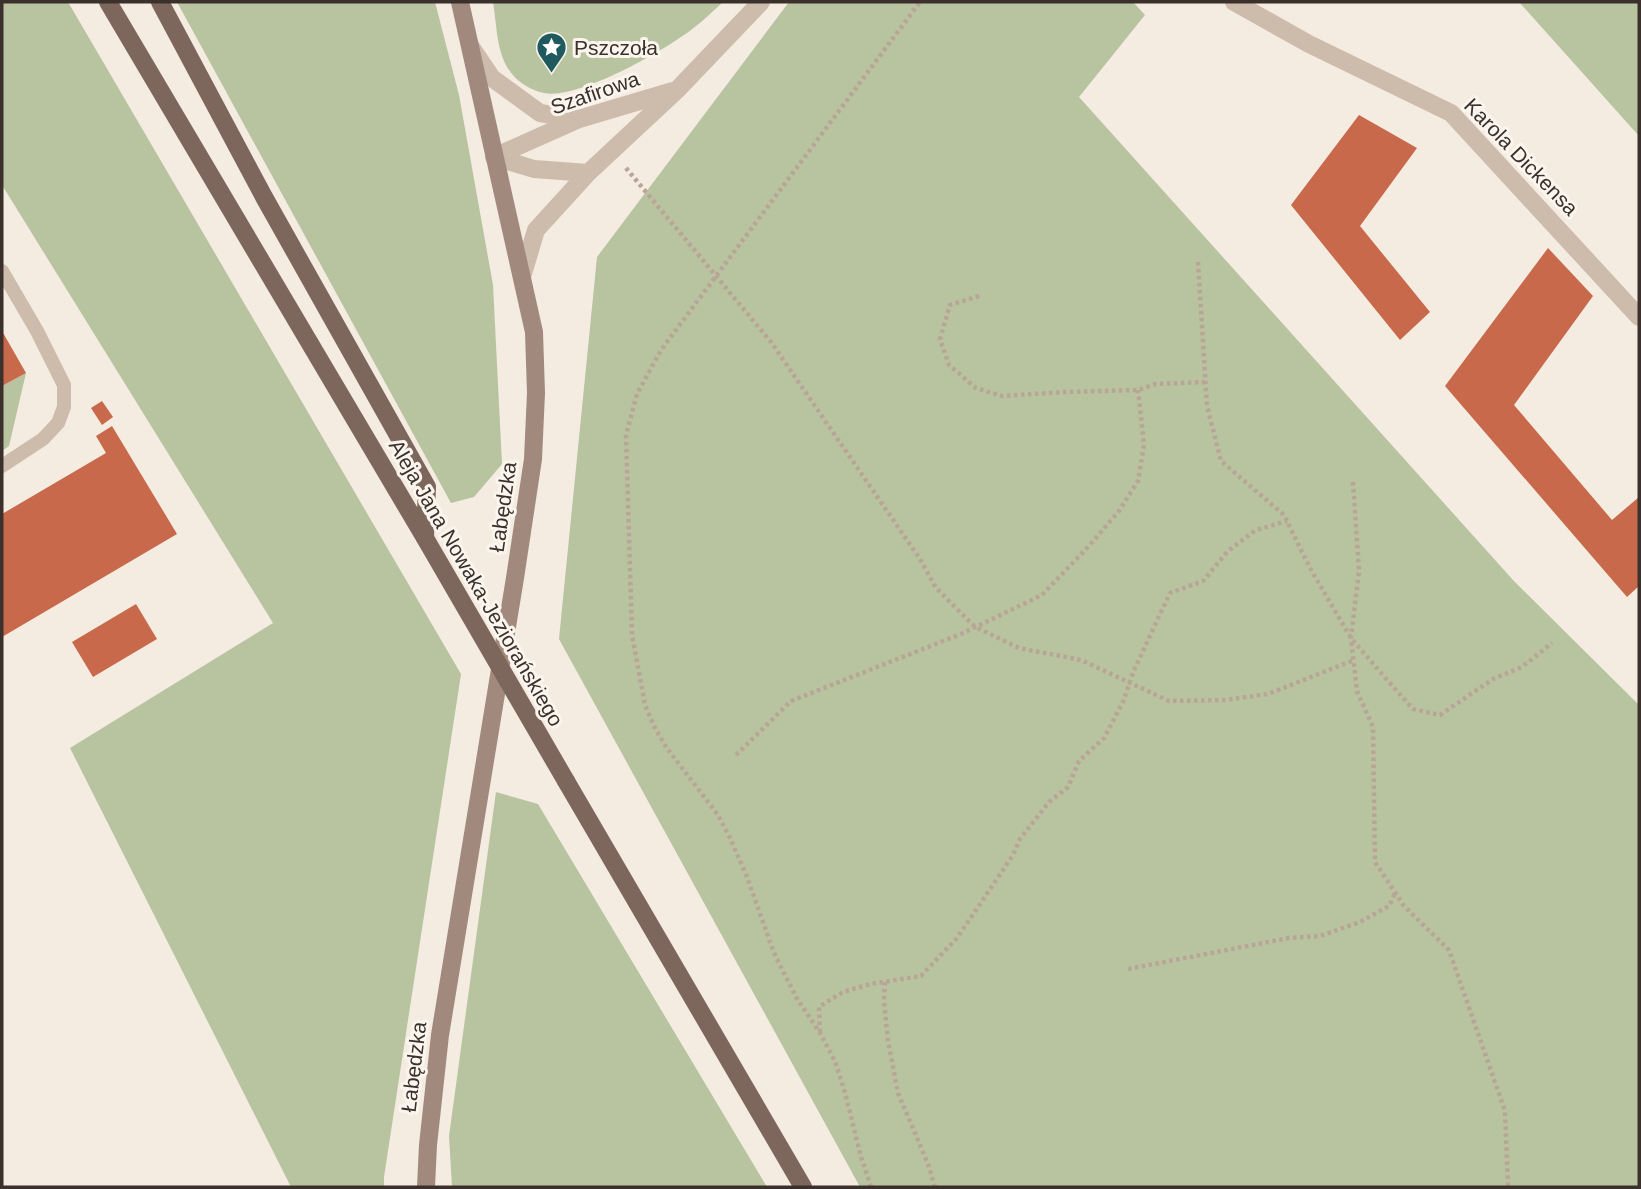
<svg xmlns="http://www.w3.org/2000/svg" width="1641" height="1189" viewBox="0 0 1641 1189" font-family="Arial,sans-serif">
<style>
.green{fill:#b8c4a0}
.building{fill:#c8694b}
.lines{fill:none;stroke-linecap:round;stroke-linejoin:round}
.path{stroke:#b9a596;stroke-width:4.5;stroke-dasharray:3.5 3.5;stroke-linecap:butt}
.lane{stroke:#cdbbac;stroke-width:14}
.street{stroke:#cdbbac;stroke-width:18}
.secondary{stroke:#a18a7d;stroke-width:18}
.primary{stroke:#7d675c;stroke-width:18}
.primary-bridge{stroke:#7d675c;stroke-width:18}
.labels{text-anchor:middle;stroke-width:6;stroke-linejoin:round;paint-order:stroke}
.poi-label{font-size:21px;fill:#3b302b;stroke:#fbf5ee;text-anchor:start}
.street-label{font-size:21px;fill:#3b302b;stroke:#fbf5ee}
</style>
<rect width="100%" height="100%" fill="#f4ebe1"/>
<path class="green" d="M2,2H68L461,674L384,1177V1187H291L70,748L273,623L2,185Z
M177,2H435L459,95L493,285L502,464L474,497L451,503Z
M493,2H723C713,11 702,22 691,30C663,51 578,100 544,93C533,91 519,83 512,74C496,55 497,25 493,2Z
M789,2H1133L1145,15L1079,97L1513,580L1639,705V1187H860L559,639L597,257Z
M1519,2H1639V136Z
M26,373L9,446L2,451V386Z
M496,792L538,804L767,1187H452L449,1136Z"/>
<path class="building" d="M1359,115L1417,148L1360,226L1430,312L1400,340L1291,205Z
M1548,248L1593,296L1514,405L1612,520L1639,497V586L1627,597L1445,386Z
M2,331L26,373L2,386Z
M102,401L113,417L102,425L91,408Z
M112,426L177,534L2,637V514L106,453L96,436Z
M136,604L157,639L93,677L72,642Z"/>
<g class="lines">
<path class="path" d="M626,168L771,342L920,559L936,588L975,627L1019,648L1081,660L1169,701L1226,700L1268,694L1354,660
M1198,262L1207,406L1221,461L1284,515L1310,568L1351,638L1388,681L1413,709L1440,715L1493,679L1522,667L1552,643
M979,296L950,305L940,339L949,365L976,388L1002,396L1063,392L1138,390L1156,384L1205,382
M1353,482L1359,571L1351,638L1357,691L1373,727L1375,862L1404,906L1449,950L1505,1111L1508,1187
M736,755L791,701L961,634L1042,595L1088,547L1119,511L1138,481L1144,445L1138,390
M1128,969L1289,938L1320,936L1360,922L1389,906L1395,893
M885,982L884,1000L888,1041L898,1093L928,1164L935,1187
M820,1032L819,1007L843,992L870,984L921,976L957,938L1013,855L1020,839L1049,802L1068,787L1079,761L1104,738L1123,702L1134,670L1170,593L1203,581L1228,551L1256,530L1287,521
M871,1187L861,1157L846,1096L835,1061L820,1033L796,997L774,953L747,877L730,838L718,815L666,747L654,726L645,705L632,635L626,435L637,394L661,350L920,2"/>
<path class="lane" d="M2,271L37,331L64,385V407L58,423L43,439L2,466"/>
<path class="street" d="M1234,2L1309,44L1451,113L1639,317
M471,47L492,78L540,113L579,119
M494,157L579,119L673,91
M494,157L534,169L588,173
M522,277L536,230L588,173L677,90L761,2"/>
<path class="secondary" d="M426,1187L428,1145L440,1035L515,578L533,459L536,393L534,332L460,2"/>
<path class="primary" d="M108,2L425,538
M160,2L264,197L427,487L425,538
M566,781L803,1187"/>
<path class="primary-bridge" d="M425,538L566,781"/>
</g>
<defs>
<symbol id="sight-pin" viewBox="-11 -11 22 30"><path d="M0 17L-7.5 6A9.5 9.5 0 1 1 7.5 6Z" fill="#1f5a5e" stroke="#fbf5ee"/><path d="M0-6L1.8-2.2L6-1.7L2.9 1.2L3.7 5.4L0 3.3L-3.7 5.4L-2.9 1.2L-6-1.7L-1.8-2.2Z" fill="#fff"/></symbol>
</defs>
<g fill-rule="evenodd">
<use href="#sight-pin" x="534" y="30" width="35" height="47"/>
</g>
<g class="labels">
<g class="poi-label">
<text x="574" y="55">Pszczoła</text>
</g>
<g class="street-label">
<text transform="translate(595 93) rotate(-19)" y="7">Szafirowa</text>
<text transform="translate(1521 157) rotate(46)" y="7">Karola Dickensa</text>
<text transform="translate(503 507) rotate(-82)" y="7">Łabędzka</text>
<text transform="translate(476 583) rotate(60)" y="7">Aleja Jana Nowaka-Jeziorańskiego</text>
<text transform="translate(414 1067) rotate(-83)" y="7">Łabędzka</text>
</g>
</g>
<rect width="1641" height="1189" fill="none" stroke="#3b302b" stroke-width="7"/>
</svg>
